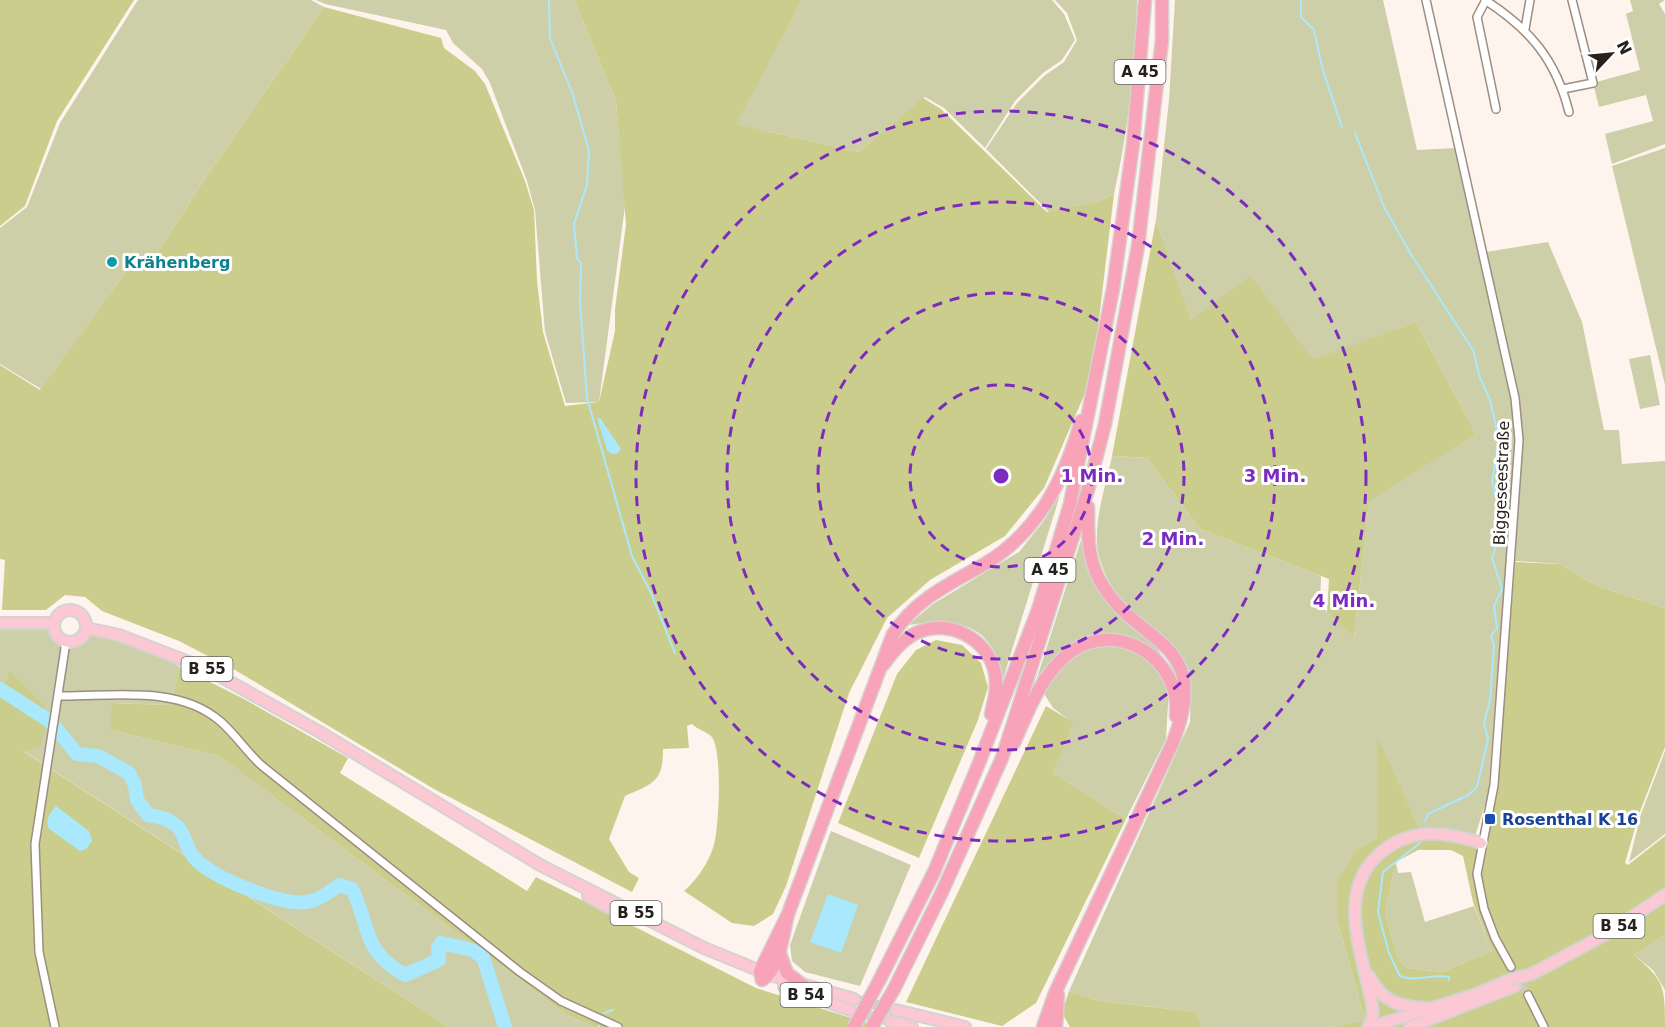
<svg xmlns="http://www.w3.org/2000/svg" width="1665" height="1027" viewBox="0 0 1665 1027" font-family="'DejaVu Sans',sans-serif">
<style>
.green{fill:#cccfa7}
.forest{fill:#cacd8b;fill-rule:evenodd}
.water{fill:#aae9fd}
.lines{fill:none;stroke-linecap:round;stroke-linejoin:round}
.stream{stroke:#aae9fd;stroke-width:2}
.river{stroke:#aae9fd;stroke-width:14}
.street-tunnel{stroke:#d3cac3;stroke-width:7;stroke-dasharray:7 3.5;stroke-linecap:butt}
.primary-tunnel{stroke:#d3cac3;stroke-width:10;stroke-dasharray:10 5;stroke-linecap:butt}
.street-casing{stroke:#9d8d82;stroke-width:10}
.primary-casing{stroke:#d4d3d2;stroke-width:14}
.highway-casing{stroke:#d4d3d2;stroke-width:15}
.street{stroke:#fff;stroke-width:7}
.primary{stroke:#fbc8d4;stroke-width:10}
.highway{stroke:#f8a3b7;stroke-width:12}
.primary-bridge-casing{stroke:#d4d3d2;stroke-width:14;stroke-linecap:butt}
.highway-bridge-casing{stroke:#d4d3d2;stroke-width:15;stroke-linecap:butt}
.primary-bridge{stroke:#fbc8d4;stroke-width:10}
.highway-bridge{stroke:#f8a3b7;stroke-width:12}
.ring{fill:none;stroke:#7b2cbf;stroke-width:3;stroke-dasharray:10 8}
.culture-dot{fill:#0f9aa8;stroke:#fff;stroke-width:2}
.transit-dot{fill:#1a4fb4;stroke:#fff;stroke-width:2}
.labels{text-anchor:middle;stroke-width:6;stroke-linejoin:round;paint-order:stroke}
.shield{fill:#fff;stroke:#686461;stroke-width:1.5}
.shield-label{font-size:15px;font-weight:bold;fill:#27211d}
.culture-label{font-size:16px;font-weight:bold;fill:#0d838f;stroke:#fff;text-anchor:start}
.street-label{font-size:16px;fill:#27211d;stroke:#fff}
.transit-label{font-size:16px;font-weight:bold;fill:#164399;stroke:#fff;text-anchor:start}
.centre{fill:#7b2cbf;stroke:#fff;stroke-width:3}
.ring-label{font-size:18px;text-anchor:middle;font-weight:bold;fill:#7b2cbf;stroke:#fff;stroke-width:6;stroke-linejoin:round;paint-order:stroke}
</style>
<rect width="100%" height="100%" fill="#fef4ed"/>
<path class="green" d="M138,0H311L324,7L206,177L146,270L130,266L41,389L0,364V228L27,207L60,123Z
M316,0H574L616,101L625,206L599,402L566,403L545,332L535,210L527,181L490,83L482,69L453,43L446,30L325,4Z
M802,0H1052L1064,14L1075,40L1062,60L1043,73L1015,101L985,148L944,108L925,97L859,152L735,124Z
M1055,0H1137C1136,65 1128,131 1114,194L1100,201L1049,212L986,149L1017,103L1044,76L1064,62L1077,40L1067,13Z
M1175,0H1383L1417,150L1455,148L1512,399L1516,441L1488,796L1475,836L1420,830L1377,738V839L1356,849L1338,923L1365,1020L1332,1027H1202L1196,1012L1100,1001L1069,991L1190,722C1196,625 1122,632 1100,560C1090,529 1106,487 1112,456L1147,458L1200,529L1321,576L1320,605L1354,638L1369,500L1476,434L1416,322L1313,361L1191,321L1156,220L1169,100Z
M1630,0H1665L1659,4L1665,14V144L1612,164L1605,134L1653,121L1646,95L1599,107L1593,83L1640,70L1626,14L1633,11Z
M1665,148V385L1612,166Z
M1548,242L1582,322L1604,430H1619L1622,464L1665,461V608L1595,585L1560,564L1515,561L1523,440L1518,397L1486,252Z
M1650,355L1660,405L1640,409L1629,359Z
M1060,495L1003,679C992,622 959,618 908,625L933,604L1019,552L1043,522Z
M1084,531L1087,569L1105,598L1156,647L1170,669L1166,739L1126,819L1053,773L1072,722L1053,708L1036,681Z
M17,627L47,629C53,653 77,651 90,634C122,638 154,649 180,667L170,705L113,703L110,730L219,756L567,1015L594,1027H449L22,750L9,670L0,699V629Z
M1665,751V834L1629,862L1641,814Z
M831,831L911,865L860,986L805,972L792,961L790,945Z
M1396,862L1398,873L1411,872L1425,922L1474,906L1492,951L1442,972L1408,968L1399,961L1385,913Z
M1665,935V990L1653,970L1634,955Z"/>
<path class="forest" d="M0,0H134L57,121L25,206L0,226Z
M574,0H802L736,124L859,152L923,98L941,109L1047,212L1100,201L1114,194L1092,377L1044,488L1005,536L930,580L887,618L849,693L786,886L773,914L754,926L732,923L684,891C697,880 709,862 714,845C719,827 723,748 711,736C707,732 697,729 692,724L687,726L689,748L663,749C663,782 654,783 625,796L609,839L629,872L639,878L632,892L434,789L235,670L179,641L102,611L85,597L65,595L46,610H2L5,560L0,559V365L40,390L130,266L146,270L206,177L324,7L441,38L444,48L475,71L485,84L525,181L534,210L537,281L543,332L565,406L599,402L615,331V309L626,224L616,101Z
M1156,220L1191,320L1251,276L1313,360L1416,322L1476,434L1369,501L1354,638L1327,612L1329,579L1200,529L1147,458L1112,456Z
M1515,562L1560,564L1595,585L1665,608V747L1639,814L1625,863L1628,865L1665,836V935L1634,955C1665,981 1665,987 1665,1027H1332L1365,1020L1338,923L1337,884L1356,849L1377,839V736L1420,830L1480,840L1498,785ZM1418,850H1451L1463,856L1473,902L1492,951L1442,972L1408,968L1399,961L1385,913L1396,862Z
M936,640L962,645L981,663L988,687L978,720L919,858L838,823L897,674L916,650Z
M180,667L244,699L348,758L340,773L527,891L536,877L756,988L880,1027H594L567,1015L219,756L110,730L112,703L170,705Z
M9,670L44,705L45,729L40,747L23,751L449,1027H0V699Z
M1046,706L1073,722L1053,773L1126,819L1036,1003L1002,1026L906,1002Z
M1069,991L1100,1001L1196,1012L1202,1027H1070L1062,1013Z"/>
<path class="water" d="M597,418H600L621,449L618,453L612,454L607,450Z
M56,806L89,831L92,841L86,849L80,851L48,828C46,818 50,813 56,806Z
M828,894L858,905L841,953L810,942Z"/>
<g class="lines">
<path class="stream" d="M549,0L550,38L573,95L589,151L587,185L574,224L577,259L581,263L580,302L587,398L632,556L651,593L675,653
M1301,0V17L1314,30L1322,67L1342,127
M1355,133L1384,207L1412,256L1473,350L1480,378L1490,400L1499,439L1492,482L1501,516L1500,529
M1425,822L1428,814L1468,795L1477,787L1488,739L1484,723L1490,700L1494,645L1491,636L1497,628L1494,606L1502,589L1492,558L1496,546
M1420,843L1383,872L1378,912L1389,953L1400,976C1417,983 1432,973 1449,977V980
M604,1013L613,1010
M598,1027L599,1026"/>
<path class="river" d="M0,689L51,722L77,754L98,756L129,773L135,785L137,800L148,815C196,821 175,845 202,865C221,880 282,906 306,902C317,901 330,892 339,885L352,889C372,930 361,950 405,975L439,960L438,948L441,943L472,950L483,957L505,1027"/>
<path class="street-tunnel" d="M1511,967L1528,995"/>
<path class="primary-tunnel" d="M854,999L896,1010
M853,1011L890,1021"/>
<defs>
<path id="street" d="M1426,0L1515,398L1519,440L1494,785L1477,874L1484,909L1495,938L1511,967
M1485,0C1530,29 1556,60 1569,112
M1486,0L1477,17L1496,109
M1525,29L1530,0
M1563,89L1593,83L1572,0
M58,696C110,697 177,684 220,721C235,734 246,751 261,765L520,972L561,1001L618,1027
M1528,995L1544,1027
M55,1027L39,952L35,844L66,642"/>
<path id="primary" d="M54 626a16 16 0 1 1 32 0a16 16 0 1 1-32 0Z
M0,623H54
M86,628L119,635L207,669L318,731L540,865L704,948L770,975L854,999
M588,896L627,917
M1532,974L1608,933L1665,895
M1369,976C1382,1002 1400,1007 1427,1008
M784,987L850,1010
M896,1010L965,1027
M890,1021L912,1027
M1368,1027C1377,1014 1371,1002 1368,987C1358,940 1338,885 1384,850C1414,827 1447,832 1481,843
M1371,1027L1477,994L1509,980
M1410,1027L1515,986"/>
<path id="highway" d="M883,665C892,653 902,640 916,633C948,618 988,638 995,673C998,687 994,701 991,714
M1014,743C1028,711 1041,675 1069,653C1117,617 1182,659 1176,716
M788,914L760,971L762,980C780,969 783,934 788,914L893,634C916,599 948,585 983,565C1038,533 1064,480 1081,421
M779,951L787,973L804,986
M879,981L934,872L979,763L1038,610L1070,504L1113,289L1133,144L1145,0
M894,989L942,892L1002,758L1088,490L1105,424L1138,246L1162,40V0
M1043,1027L1055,993L1173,742C1214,636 1136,648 1099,579C1087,556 1088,532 1088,507
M1056,1027L1058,995"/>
</defs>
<use href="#street" class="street-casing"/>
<use href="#primary" class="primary-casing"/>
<use href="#highway" class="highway-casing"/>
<use href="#street" class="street"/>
<use href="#primary" class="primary"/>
<use href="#highway" class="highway"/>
<defs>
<path id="primary-bridge" d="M1509,980L1532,974"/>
<path id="highway-bridge" d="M854,1027L879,981
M872,1027L894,989"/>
</defs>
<use href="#primary-bridge" class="primary-bridge-casing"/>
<use href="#highway-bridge" class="highway-bridge-casing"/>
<use href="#primary-bridge" class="primary-bridge"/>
<use href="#highway-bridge" class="highway-bridge"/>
</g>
<g class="ring">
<circle cx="1001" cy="476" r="91"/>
<circle cx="1001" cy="476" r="183"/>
<circle cx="1001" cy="476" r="274"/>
<circle cx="1001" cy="476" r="365"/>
</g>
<circle class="culture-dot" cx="112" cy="262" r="6"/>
<rect class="transit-dot" x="1484" y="813" width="12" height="12" rx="3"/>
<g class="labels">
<g class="shield">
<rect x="1114.5" y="60" width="51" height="24" rx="4.5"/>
<rect x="1024.5" y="558" width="51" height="24" rx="4.5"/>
<rect x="181.5" y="657" width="51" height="24" rx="4.5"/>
<rect x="610.5" y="901" width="51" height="24" rx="4.5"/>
<rect x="1593.5" y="914" width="51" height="24" rx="4.5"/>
<rect x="780.5" y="983" width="51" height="24" rx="4.5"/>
</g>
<g class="shield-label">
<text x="1140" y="77">A 45</text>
<text x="1050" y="575">A 45</text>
<text x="207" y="674">B 55</text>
<text x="636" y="918">B 55</text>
<text x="1619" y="931">B 54</text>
<text x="806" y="1000">B 54</text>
</g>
<g class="culture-label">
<text x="124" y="268">Krähenberg</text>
</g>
<g class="street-label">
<text transform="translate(1501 483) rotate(-88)" y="6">Biggeseestraße</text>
</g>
<g class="transit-label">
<text x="1502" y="825">Rosenthal K 16</text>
</g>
</g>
<circle cx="1001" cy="476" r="9" class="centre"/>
<g class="ring-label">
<text x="1092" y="482">1 Min.</text>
<text x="1275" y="482">3 Min.</text>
<text x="1173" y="545">2 Min.</text>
<text x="1344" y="607">4 Min.</text>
</g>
<g transform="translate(1611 54) rotate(64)" stroke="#ffffff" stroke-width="4.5" paint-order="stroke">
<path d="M0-4.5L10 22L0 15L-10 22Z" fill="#27211d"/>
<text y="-9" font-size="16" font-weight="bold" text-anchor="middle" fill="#27211d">N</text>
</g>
</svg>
